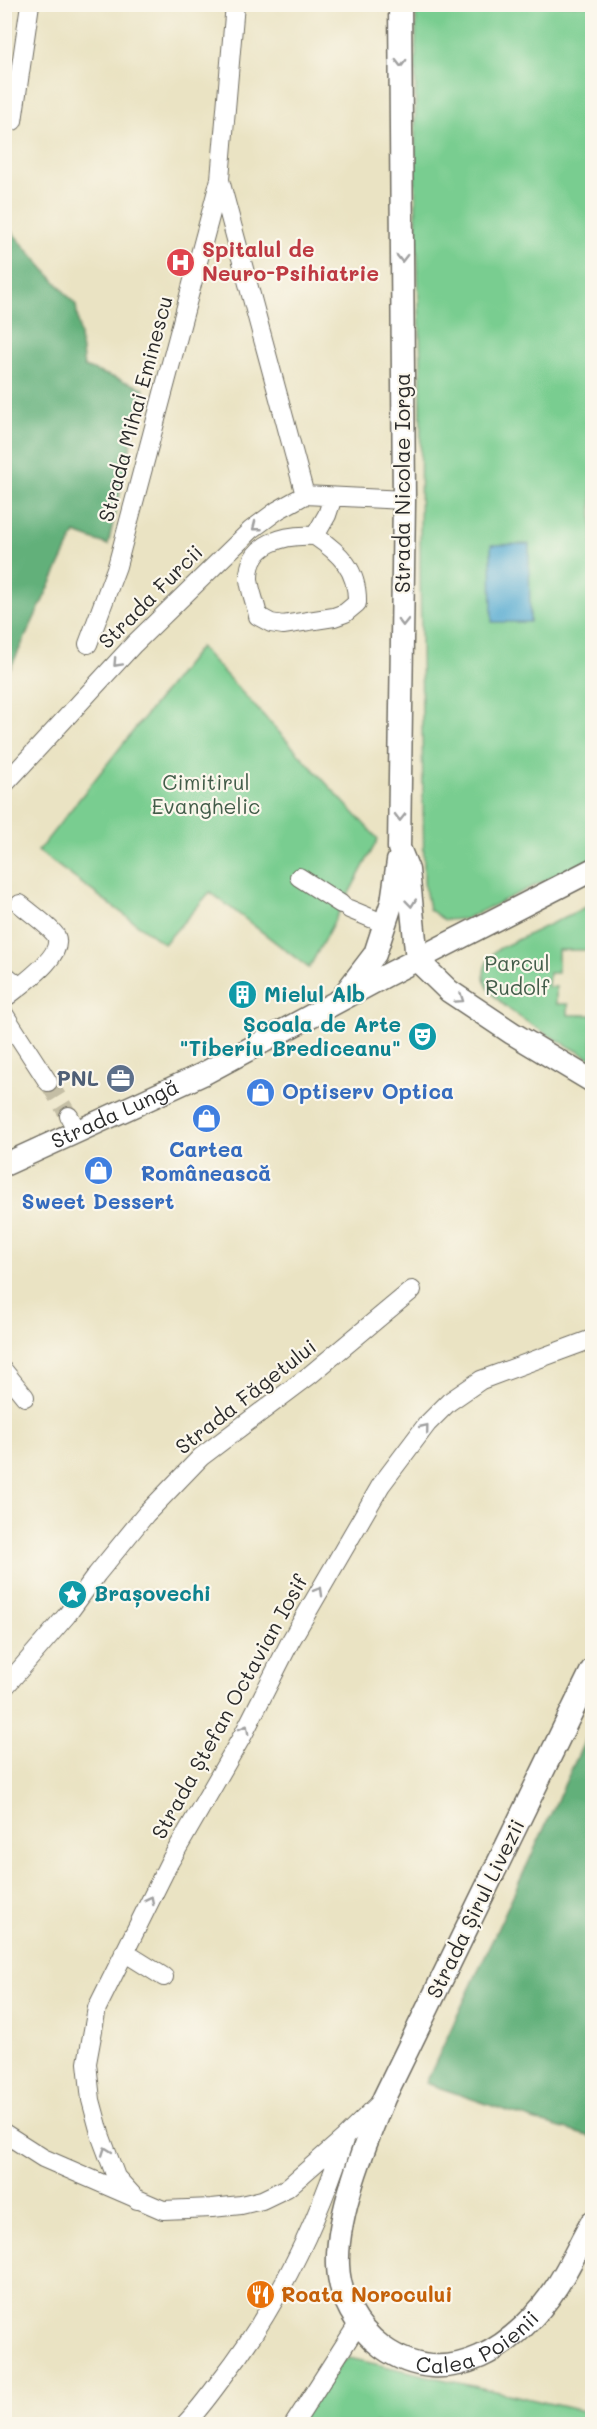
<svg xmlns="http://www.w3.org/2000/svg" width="597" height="2429" viewBox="0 0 597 2429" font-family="Mali,sans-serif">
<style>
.green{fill:#79cd90;stroke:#527c5e;stroke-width:1.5}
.forest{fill:#62b07a;stroke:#466e52;stroke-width:1.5}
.water{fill:#54aad1;stroke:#406a7e;stroke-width:1.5}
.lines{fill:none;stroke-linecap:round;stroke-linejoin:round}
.minor-tunnel{stroke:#c4bea5;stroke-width:18;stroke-dasharray:18 9;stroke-linecap:butt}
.minor-casing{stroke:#6e6b60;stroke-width:20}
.major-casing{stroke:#6e6b60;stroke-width:25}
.minor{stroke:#fff;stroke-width:18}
.major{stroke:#fff;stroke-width:22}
.oneway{stroke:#a0a0a0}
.labels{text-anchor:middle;stroke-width:4.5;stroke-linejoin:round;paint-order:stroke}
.health-label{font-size:21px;font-weight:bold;fill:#be3a42;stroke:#fbf7ec;text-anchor:start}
.street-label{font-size:21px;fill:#2b2b2b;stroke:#fbf7ec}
.park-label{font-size:21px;fill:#425c49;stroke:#fbf7ec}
.culture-label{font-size:21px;font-weight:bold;fill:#0d838f;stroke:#fbf7ec;text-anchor:start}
.service-label{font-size:21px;font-weight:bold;fill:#4e5e75;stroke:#fbf7ec;text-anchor:end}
.shop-label{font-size:21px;font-weight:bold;fill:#366cbe;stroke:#fbf7ec}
.food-label{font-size:21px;font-weight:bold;fill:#c56008;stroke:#fbf7ec;text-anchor:start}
</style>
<rect width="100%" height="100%" fill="#fbf7ec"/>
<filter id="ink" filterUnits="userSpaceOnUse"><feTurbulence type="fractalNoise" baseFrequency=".0167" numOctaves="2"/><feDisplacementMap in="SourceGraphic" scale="12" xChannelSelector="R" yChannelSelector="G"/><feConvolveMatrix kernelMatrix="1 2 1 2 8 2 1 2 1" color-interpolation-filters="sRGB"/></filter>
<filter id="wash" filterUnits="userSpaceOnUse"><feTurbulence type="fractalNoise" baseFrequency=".008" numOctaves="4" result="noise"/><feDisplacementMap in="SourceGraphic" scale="24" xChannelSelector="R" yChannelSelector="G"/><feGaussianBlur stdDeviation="1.35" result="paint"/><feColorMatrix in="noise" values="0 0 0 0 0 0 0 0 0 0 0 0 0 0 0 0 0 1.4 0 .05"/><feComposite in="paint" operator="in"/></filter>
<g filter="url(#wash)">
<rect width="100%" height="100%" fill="#eae3c3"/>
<path class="green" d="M416,5H592V858L465,919L444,920L429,909L424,883L420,565L421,367L415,175Z
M200,647L378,839L309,968L210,892L164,944L38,851Z
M592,904V950H558V973H549L548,987H556V1004H568V1015H592V1059C568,1045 483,1005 484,975C484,964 489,958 496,950Z
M349,2358L592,2413V2424H288L329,2370Z"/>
<path class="forest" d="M4,223L76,305L84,367L144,388L108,545L75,533L11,667L5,674Z
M592,1725V2137L533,2120L426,2083Z"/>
<path class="water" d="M529,544L530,622H492L491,545Z"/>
</g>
<g filter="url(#ink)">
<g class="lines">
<path class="minor-tunnel" d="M48,1082L69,1116"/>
<defs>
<path id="minor" d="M13,121L30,4
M220,180L305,495
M315,536C340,553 358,570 357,603L345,613L334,617L283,625L271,623L258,616C256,604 250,591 249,579C248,542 286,534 315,536L327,515L333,497
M88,644L117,566L220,179L235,4
M4,785L134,644L251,530L278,510L305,495L404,500
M299,877L341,904
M349,909L385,924
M4,974L19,986
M4,999C19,986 65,957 56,936C51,927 29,912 20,904
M4,1014L48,1082
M69,1116L77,1131
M4,1371L25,1397
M4,1688L67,1615L97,1574L146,1514L201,1457L310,1375L412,1290
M124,1952L164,1977
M4,2133L43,2158L163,2210L212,2208L241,2205L262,2200L287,2188L344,2138L380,2103
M137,2200L116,2177L101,2137L91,2100L87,2063L97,2008L169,1863L244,1733L290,1642L381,1485L427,1424L449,1402L481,1380L592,1339
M185,2424C198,2411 209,2396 220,2381C276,2309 316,2227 344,2140
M294,2424L358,2324"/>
<g id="major">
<path d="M400,4L404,500L399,848L408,870L417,960"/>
<path d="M417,960L449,991L512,1033L592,1081"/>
<path d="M346,992L375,954L392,902L398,861"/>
<path id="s1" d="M4,1165L203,1074L385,976L592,870"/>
<path id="s2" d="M592,1670L384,2098C365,2144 336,2215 338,2265C339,2296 356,2328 382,2347C448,2395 519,2345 557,2286C570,2266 580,2243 592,2222"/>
</g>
</defs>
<use href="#minor" class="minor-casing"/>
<use href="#major" class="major-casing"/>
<use href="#minor" class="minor"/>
<use href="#major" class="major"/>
</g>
<defs><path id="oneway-chevron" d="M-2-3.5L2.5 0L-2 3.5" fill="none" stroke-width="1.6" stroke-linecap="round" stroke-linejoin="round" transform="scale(1.5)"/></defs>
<g class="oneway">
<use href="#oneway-chevron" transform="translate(401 63) rotate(90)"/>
<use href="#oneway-chevron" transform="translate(402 258) rotate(90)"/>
<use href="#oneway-chevron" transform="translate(256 527) rotate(142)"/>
<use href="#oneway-chevron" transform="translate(403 622) rotate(91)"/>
<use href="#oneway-chevron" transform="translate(117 663) rotate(133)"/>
<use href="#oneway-chevron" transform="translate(400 817) rotate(91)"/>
<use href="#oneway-chevron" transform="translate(411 903) rotate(84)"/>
<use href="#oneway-chevron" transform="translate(460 999) rotate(34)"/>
<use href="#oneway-chevron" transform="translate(425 1428) rotate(-51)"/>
<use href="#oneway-chevron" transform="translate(319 1591) rotate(-60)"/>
<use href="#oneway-chevron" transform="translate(245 1729) rotate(-62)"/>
<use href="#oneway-chevron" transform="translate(150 1900) rotate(-63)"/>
<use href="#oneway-chevron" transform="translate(106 2151) rotate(-110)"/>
</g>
</g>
<defs>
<symbol id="hospital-disc" viewBox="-11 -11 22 22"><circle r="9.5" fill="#e0444e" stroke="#fbf7ec"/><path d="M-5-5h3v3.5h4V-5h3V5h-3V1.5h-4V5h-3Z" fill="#fff"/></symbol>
<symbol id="building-disc" viewBox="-11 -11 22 22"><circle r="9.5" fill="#0f9aa8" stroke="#fbf7ec"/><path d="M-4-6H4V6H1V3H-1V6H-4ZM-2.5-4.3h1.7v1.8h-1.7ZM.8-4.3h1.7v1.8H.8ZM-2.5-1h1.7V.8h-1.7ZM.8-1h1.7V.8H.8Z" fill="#fff"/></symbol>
<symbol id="theatre-disc" viewBox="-11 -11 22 22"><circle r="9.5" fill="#0f9aa8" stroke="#fbf7ec"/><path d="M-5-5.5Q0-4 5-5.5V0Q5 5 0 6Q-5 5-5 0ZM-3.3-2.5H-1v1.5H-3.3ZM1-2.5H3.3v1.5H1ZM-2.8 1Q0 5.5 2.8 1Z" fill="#fff"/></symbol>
<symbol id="office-disc" viewBox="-11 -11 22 22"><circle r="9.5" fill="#5c6f8a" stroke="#fbf7ec"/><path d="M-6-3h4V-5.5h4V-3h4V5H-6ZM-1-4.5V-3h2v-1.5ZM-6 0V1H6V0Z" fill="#fff"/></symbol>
<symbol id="shop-disc" viewBox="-11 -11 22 22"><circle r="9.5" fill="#3f7fe0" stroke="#fbf7ec"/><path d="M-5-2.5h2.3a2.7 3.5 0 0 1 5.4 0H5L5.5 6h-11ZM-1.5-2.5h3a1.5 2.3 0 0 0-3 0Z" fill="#fff"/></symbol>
<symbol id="sight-disc" viewBox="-11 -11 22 22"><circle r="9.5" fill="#0f9aa8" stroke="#fbf7ec"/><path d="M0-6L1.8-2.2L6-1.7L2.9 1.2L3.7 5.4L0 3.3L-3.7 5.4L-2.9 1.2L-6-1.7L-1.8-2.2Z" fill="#fff"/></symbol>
<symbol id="restaurant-disc" viewBox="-11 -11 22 22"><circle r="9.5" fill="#e8710a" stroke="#fbf7ec"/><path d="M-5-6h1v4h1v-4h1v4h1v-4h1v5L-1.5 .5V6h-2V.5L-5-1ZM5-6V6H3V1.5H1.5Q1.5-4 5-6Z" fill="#fff"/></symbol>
</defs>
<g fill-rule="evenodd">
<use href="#hospital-disc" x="164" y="246" width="33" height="33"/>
<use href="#building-disc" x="226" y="978" width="33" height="33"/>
<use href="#theatre-disc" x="406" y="1020" width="33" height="33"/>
<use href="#office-disc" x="104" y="1062" width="33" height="33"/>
<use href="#shop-disc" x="244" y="1076" width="33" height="33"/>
<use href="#shop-disc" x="190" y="1102" width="33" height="33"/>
<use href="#shop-disc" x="82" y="1154" width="33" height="33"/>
<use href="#sight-disc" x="56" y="1578" width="33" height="33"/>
<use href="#restaurant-disc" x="244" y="2278" width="33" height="33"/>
</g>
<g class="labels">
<g class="health-label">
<text x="202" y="257">Spitalul de<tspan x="202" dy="24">Neuro-Psihiatrie</tspan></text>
</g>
<g class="street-label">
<text transform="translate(136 409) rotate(-75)" y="7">Strada Mihai Eminescu</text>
<text transform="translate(403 483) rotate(-90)" y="7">Strada Nicolae Iorga</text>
<text transform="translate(151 597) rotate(-45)" y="7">Strada Furcii</text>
<text dy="7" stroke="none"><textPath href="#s1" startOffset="122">Strada Lungă</textPath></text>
<text transform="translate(246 1397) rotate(-38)" y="7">Strada Făgetului</text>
<text transform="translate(230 1707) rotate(-61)" y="7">Strada Ștefan Octavian Iosif</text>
<text transform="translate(476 1909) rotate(-64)" y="7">Strada Șirul Livezii</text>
<text dy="7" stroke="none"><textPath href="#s2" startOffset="852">Calea Poienii</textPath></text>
</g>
<g class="park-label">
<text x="206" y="790">Cimitirul<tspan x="206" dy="24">Evanghelic</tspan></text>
<text x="517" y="971">Parcul<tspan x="517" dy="24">Rudolf</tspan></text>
</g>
<g class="culture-label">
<text x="264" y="1002">Mielul Alb</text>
<text x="401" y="1032" text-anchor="end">Școala de Arte<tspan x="401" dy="24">"Tiberiu Brediceanu"</tspan></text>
<text x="94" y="1601">Brașovechi</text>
</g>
<g class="service-label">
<text x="99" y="1086">PNL</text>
</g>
<g class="shop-label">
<text x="282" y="1099" text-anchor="start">Optiserv Optica</text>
<text x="206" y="1157">Cartea<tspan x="206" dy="24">Românească</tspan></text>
<text x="98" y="1209">Sweet Dessert</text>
</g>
<g class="food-label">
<text x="281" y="2302">Roata Norocului</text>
</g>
</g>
<rect width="597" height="2429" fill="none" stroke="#fbf7ec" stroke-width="24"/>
</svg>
